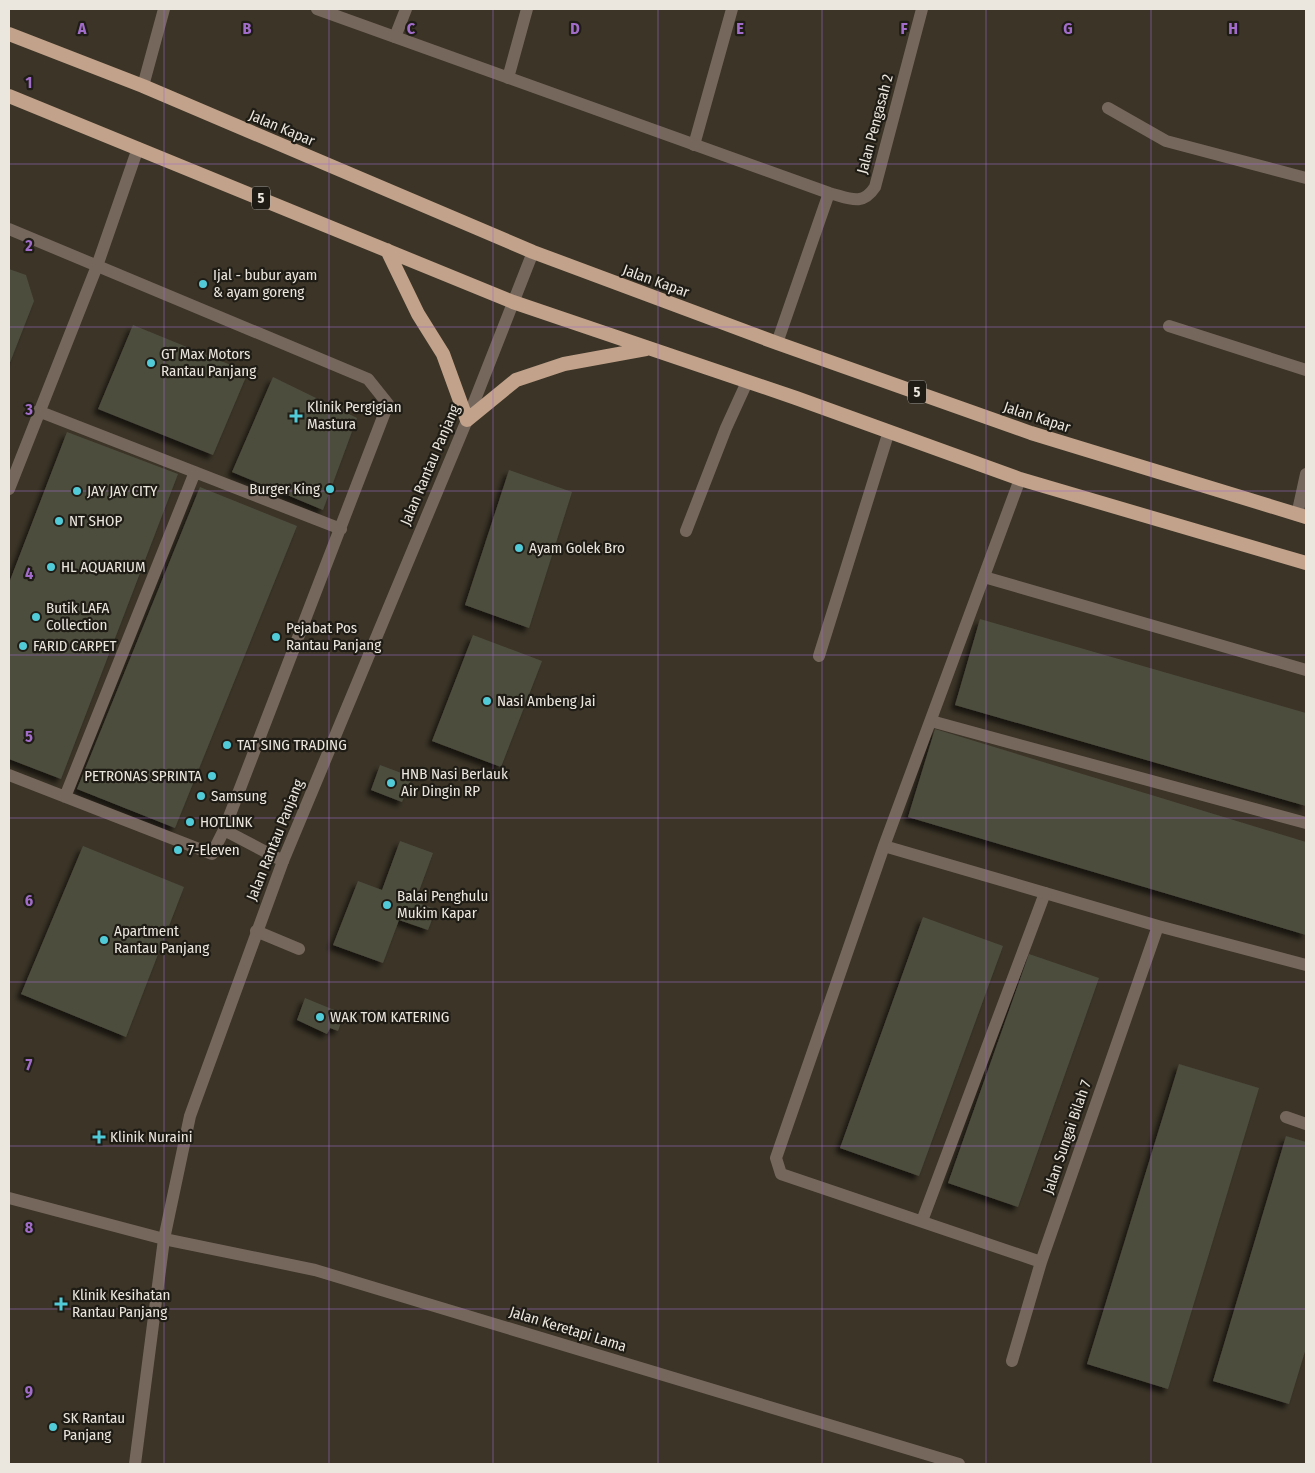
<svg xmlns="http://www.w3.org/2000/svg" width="1315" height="1473" viewBox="0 0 1315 1473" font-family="'Fira Sans Condensed',sans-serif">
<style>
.building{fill:#4d4d3e;filter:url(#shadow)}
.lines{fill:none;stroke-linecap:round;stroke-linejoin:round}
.service{stroke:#76675d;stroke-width:12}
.minor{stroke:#76675d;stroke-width:12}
.tertiary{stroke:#76675d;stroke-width:12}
.trunk{stroke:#c2a28a;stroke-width:14}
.grid{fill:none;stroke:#a26dca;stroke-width:1;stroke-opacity:0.55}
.poi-dot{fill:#52cbd8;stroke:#1f1c16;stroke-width:2}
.labels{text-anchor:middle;stroke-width:4.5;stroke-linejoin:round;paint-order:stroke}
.shield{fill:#1f1c16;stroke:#aea9a2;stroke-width:1}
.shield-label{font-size:14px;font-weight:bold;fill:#ebe6de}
.street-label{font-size:15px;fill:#ebe6de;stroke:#1f1c16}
.poi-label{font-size:15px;fill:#ebe6de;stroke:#1f1c16;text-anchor:start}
.grid-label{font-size:16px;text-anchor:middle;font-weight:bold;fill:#a26dca;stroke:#1f1c16;stroke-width:4.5;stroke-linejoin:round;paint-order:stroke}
</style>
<defs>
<filter id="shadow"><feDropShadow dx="-4.5" dy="4.5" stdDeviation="2.5" flood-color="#0009"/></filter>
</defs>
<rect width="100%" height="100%" fill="#3b3427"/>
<path class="building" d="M9,269L26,275L34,301L9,365Z
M133,325L248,372L213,455L98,409Z
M273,377L357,418L323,510L232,472Z
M67,432L178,474L61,779L9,759V583Z
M509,470L572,492L529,628L465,605Z
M200,487L297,526L175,828L77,789Z
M980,619L1306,713V806L955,705Z
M473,635L542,661L501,767L432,741Z
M935,729L1306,842V935L908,817Z
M380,765L412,777L402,802L371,790Z
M400,841L433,853L415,902L436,909L428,930L399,920L383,963L333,945L358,881L382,890Z
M83,846L184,887L126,1037L21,994Z
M923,917L1003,946L919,1176L840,1148Z
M1029,954L1099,978L1018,1207L948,1183Z
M305,998L344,1014L338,1031L330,1028L327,1034L297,1020Z
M1179,1064L1259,1088L1168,1389L1087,1364Z
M1286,1136L1306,1142V1348L1289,1404L1213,1381Z"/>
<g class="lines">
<path class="service" d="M395,37L406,9
M1108,108L1166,141L1306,178
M694,145L732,9
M9,229L368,379L388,404L224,830L212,854L9,775
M38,411L341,529
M9,489L97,266L138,148
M686,531L726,428L747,382
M984,577L1306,670
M819,656L889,431
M931,721L1306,823
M65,797L195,472
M224,830L283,861
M256,931L299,949
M1286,1117L1306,1124
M922,1221L1045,893"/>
<path class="minor" d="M317,9L829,193
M508,78L527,9
M143,86L164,9
M1169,326L1306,370
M777,343L829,193C849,198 862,207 875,187L922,9
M1020,479L884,846L776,1158L781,1174L1041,1262
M1297,515L1306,474
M884,846L1158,926L1306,965
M164,1239L315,1270L959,1464
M1012,1361L1041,1262L1158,926"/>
<path class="tertiary" d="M9,1198L164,1239
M135,1464L164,1239L190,1116L283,861L467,420L533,252"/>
<path class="trunk" d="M9,34L143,86L533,252L777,343L1031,433L1306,517
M9,96L513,302L796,398L1020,479L1306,563
M387,250L418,314L443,354L467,420L516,380L564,364L646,349"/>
</g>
<path class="grid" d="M164,9V1464M329,9V1464M493,9V1464M658,9V1464M822,9V1464M986,9V1464M1151,9V1464M9,164H1306M9,327H1306M9,491H1306M9,655H1306M9,818H1306M9,982H1306M9,1146H1306M9,1309H1306"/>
<g class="poi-dot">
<circle cx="203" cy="284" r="5"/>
<circle cx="151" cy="363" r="5"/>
<path d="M293.5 408.5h5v5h5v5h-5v5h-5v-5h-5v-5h5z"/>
<circle cx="330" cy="489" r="5"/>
<circle cx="77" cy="491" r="5"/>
<circle cx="59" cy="521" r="5"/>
<circle cx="519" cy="548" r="5"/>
<circle cx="51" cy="567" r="5"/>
<circle cx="36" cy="617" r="5"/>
<circle cx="276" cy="637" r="5"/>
<circle cx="23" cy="646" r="5"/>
<circle cx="487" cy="701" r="5"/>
<circle cx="227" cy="745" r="5"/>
<circle cx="212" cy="776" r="5"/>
<circle cx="391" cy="783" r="5"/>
<circle cx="201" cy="796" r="5"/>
<circle cx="190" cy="822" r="5"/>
<circle cx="178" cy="850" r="5"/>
<circle cx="387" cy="905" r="5"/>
<circle cx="104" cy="940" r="5"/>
<circle cx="320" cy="1017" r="5"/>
<path d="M96.5 1129.5h5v5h5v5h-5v5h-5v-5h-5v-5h5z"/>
<path d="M58.5 1296.5h5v5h5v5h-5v5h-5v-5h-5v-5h5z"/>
<circle cx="53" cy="1427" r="5"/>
</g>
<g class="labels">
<g class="shield">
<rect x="252" y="186.5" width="18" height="23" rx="4"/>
<rect x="908" y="380.5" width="18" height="23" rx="4"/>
</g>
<g class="shield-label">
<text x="261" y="203">5</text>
<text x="917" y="397">5</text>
</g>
<g class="street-label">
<text transform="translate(875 124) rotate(-75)" y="5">Jalan Pengasah 2</text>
<text transform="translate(282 128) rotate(23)" y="5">Jalan Kapar</text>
<text transform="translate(656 281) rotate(20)" y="5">Jalan Kapar</text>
<text transform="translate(1037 417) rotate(18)" y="5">Jalan Kapar</text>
<text transform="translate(430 465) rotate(-67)" y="5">Jalan Rantau Panjang</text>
<text transform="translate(275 840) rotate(-68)" y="5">Jalan Rantau Panjang</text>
<text transform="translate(1067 1137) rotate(-71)" y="5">Jalan Sungai Bilah 7</text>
<text transform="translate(568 1329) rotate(17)" y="5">Jalan Keretapi Lama</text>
</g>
<g class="poi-label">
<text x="213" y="280">Ijal - bubur ayam<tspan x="213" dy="17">&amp; ayam goreng</tspan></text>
<text x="161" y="359">GT Max Motors<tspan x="161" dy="17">Rantau Panjang</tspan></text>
<text x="307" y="412">Klinik Pergigian<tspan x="307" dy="17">Mastura</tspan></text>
<text x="320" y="494" text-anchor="end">Burger King</text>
<text x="87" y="496">JAY JAY CITY</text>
<text x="69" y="526">NT SHOP</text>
<text x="529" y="553">Ayam Golek Bro</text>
<text x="61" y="572">HL AQUARIUM</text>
<text x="46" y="613">Butik LAFA<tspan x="46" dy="17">Collection</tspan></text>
<text x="286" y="633">Pejabat Pos<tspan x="286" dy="17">Rantau Panjang</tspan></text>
<text x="33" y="651">FARID CARPET</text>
<text x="497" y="706">Nasi Ambeng Jai</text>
<text x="237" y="750">TAT SING TRADING</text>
<text x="401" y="779">HNB Nasi Berlauk<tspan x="401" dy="17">Air Dingin RP</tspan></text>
<text x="202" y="781" text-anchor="end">PETRONAS SPRINTA</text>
<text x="211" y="801">Samsung</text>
<text x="200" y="827">HOTLINK</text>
<text x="188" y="855">7-Eleven</text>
<text x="397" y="901">Balai Penghulu<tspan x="397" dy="17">Mukim Kapar</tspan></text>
<text x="114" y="936">Apartment<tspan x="114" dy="17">Rantau Panjang</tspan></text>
<text x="330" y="1022">WAK TOM KATERING</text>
<text x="110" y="1142">Klinik Nuraini</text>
<text x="72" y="1300">Klinik Kesihatan<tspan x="72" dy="17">Rantau Panjang</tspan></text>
<text x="63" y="1423">SK Rantau<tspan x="63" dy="17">Panjang</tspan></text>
</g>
</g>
<g class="grid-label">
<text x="82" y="34">A</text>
<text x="247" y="34">B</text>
<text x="411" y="34">C</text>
<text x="575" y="34">D</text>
<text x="740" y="34">E</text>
<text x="904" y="34">F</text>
<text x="1068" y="34">G</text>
<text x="1233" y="34">H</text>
<text x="29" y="88">1</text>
<text x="29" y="251">2</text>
<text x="29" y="415">3</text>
<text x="29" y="579">4</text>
<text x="29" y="742">5</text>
<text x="29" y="906">6</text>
<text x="29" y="1070">7</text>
<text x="29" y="1233">8</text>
<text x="29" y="1397">9</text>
</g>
<rect width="1315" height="1473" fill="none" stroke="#ebe6de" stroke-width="20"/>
</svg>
